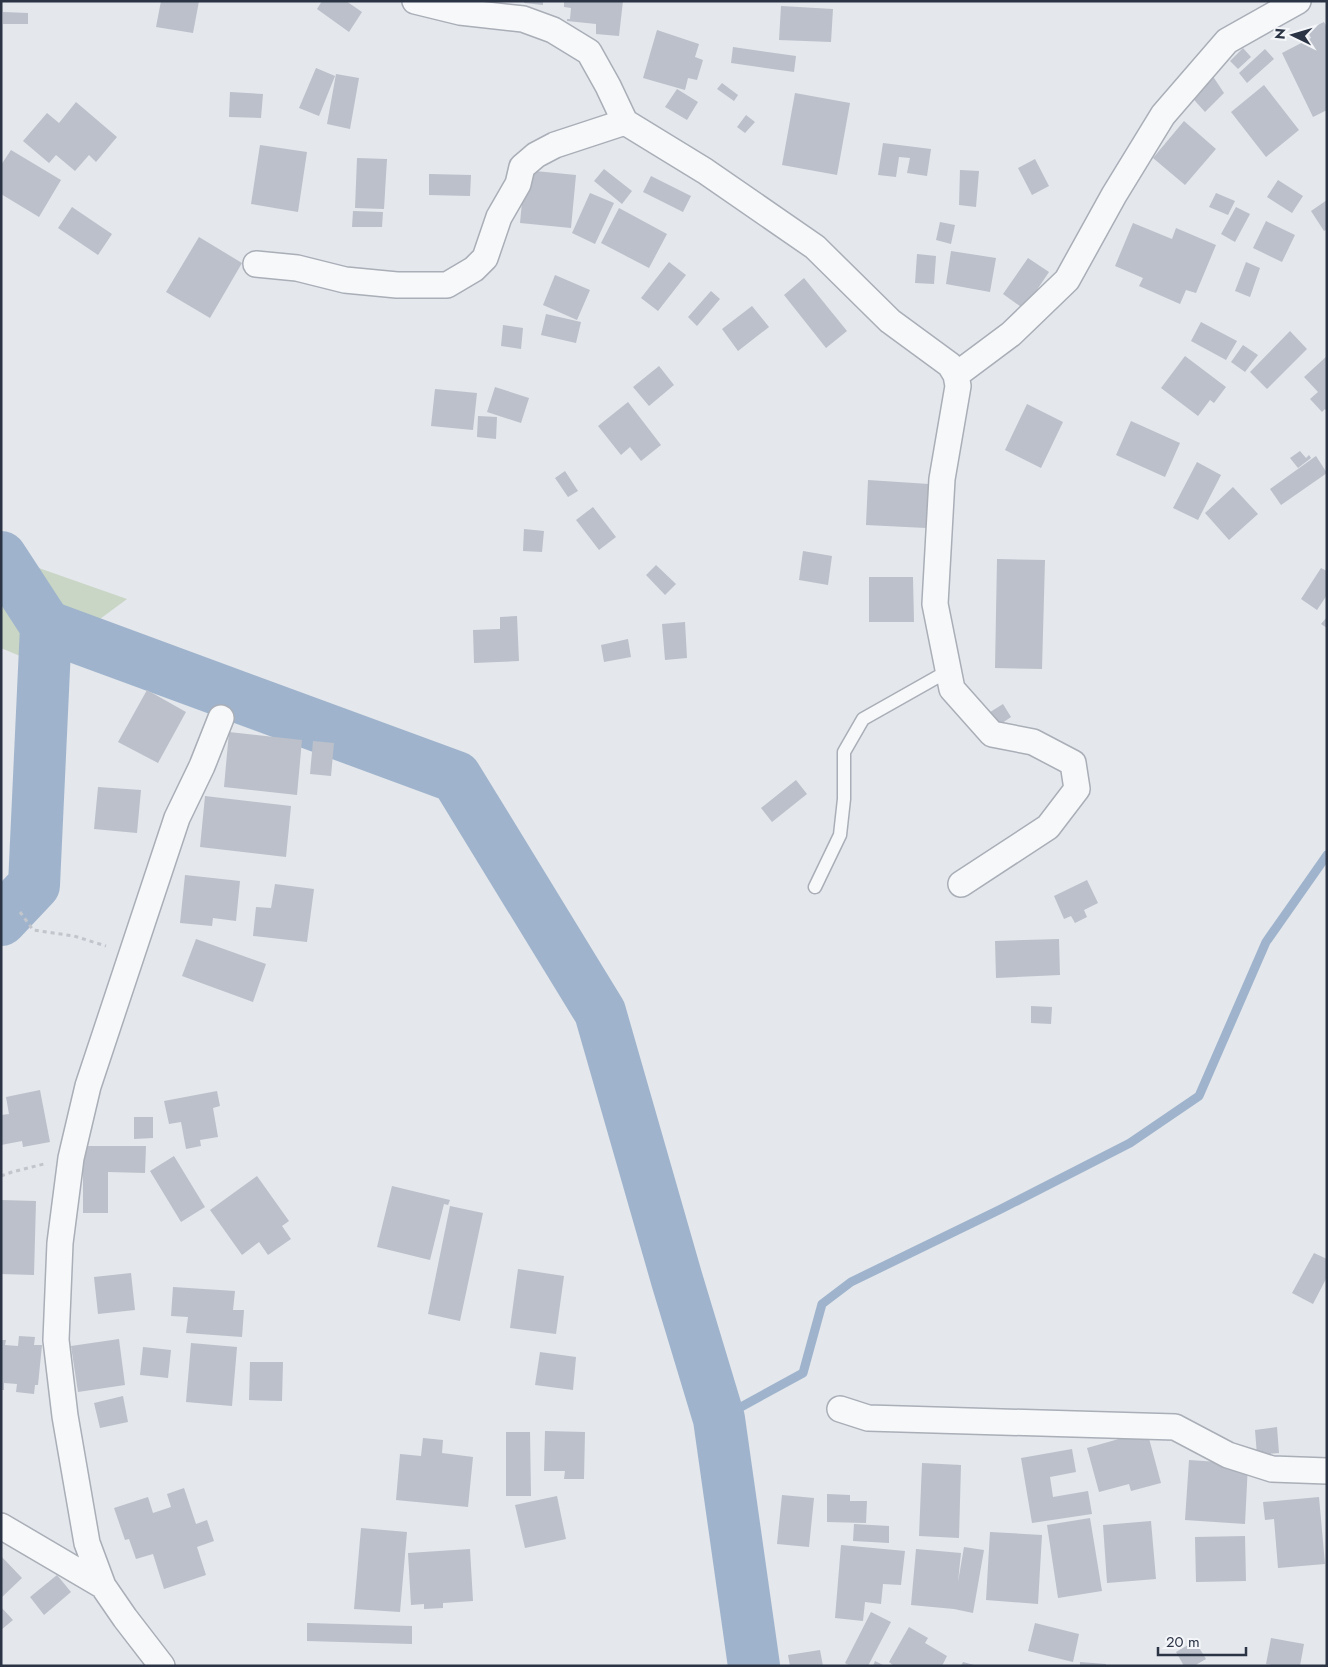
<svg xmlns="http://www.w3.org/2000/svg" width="1328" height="1667" viewBox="0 0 1328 1667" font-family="Jost,sans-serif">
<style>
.green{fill:#c9d6c5}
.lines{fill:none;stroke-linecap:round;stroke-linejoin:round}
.stream{stroke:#9fb4cc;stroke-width:9}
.river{stroke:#9fb4cc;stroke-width:52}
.building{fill:#bbc0ca}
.lane-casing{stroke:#a9aeb7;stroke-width:15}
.street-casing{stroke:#a9aeb7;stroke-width:28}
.path{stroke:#c2c5cb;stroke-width:3;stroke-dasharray:4 4;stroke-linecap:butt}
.lane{stroke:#f7f8fa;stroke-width:12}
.street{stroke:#f7f8fa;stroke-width:25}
</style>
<rect width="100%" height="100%" fill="#e4e7ec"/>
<path class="green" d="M1,536L16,560L127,599L39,664L1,648Z"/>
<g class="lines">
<path class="stream" d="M719,1419L803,1373L822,1304L851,1282L1001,1209L1130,1143L1199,1096L1266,942L1327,855"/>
<path class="river" d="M1,557L46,626L456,777L600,1012L677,1280L719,1419L754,1666
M1,920L34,885L46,626"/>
</g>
<path class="building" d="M161,1H199L193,33L156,27Z
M322,1H346L362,12L349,32L317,9Z
M524,1H543V5L524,3Z
M564,1H623L619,36L596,34V24L567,21V19H570L571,8L564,7Z
M781,6L833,9L831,42L779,40Z
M3,12L28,13V24H3Z
M1324,22L1327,27V110L1313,117L1282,53L1311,38L1307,30Z
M657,30L699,44L695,57L703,60L697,80L688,78L685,90L643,78Z
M733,47L796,56L794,72L731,63Z
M1243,48L1251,57L1238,69L1230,61Z
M1265,49L1274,59L1247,83L1239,73Z
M316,68L335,76L319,116L299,108Z
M1210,72L1224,93L1205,112L1188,93Z
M336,74L359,78L350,129L327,124Z
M722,83L738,95L734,101L717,89Z
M1264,85L1299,130L1266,157L1231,112Z
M677,89L698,102L687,120L665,107Z
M230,92L263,94L261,118L229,117Z
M795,93L850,103L837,175L782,165Z
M76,102L117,137L96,162L89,155L75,171L56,155L49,163L23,141L47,113L59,123Z
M746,115L755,122L745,133L737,127Z
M1184,121L1216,149L1185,185L1153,158Z
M883,143L931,149L927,176L907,173L910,158L899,157L896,177L878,175Z
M260,145L307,152L298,212L251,204Z
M11,150L61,180L39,217L1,194V165Z
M357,158L387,159L384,209L355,208Z
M1035,159L1049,186L1032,195L1018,168Z
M604,169L632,191L622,204L594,181Z
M525,170L576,175L571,228L520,223Z
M960,170L979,171L976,207L959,205Z
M429,174L471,175L470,196L429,195Z
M651,176L691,196L683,212L643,192Z
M1278,180L1303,196L1292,213L1267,197Z
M590,193L614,203L595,244L572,233Z
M1216,193L1235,201L1228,215L1209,207Z
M1327,200V229L1324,231L1311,211Z
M72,207L112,234L98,255L58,228Z
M1236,207L1250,214L1235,242L1221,234Z
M619,208L667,234L649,268L601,243Z
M353,211L383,212L382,227H352Z
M1266,221L1295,235L1282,262L1253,248Z
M940,222L955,225L951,244L936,240Z
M1133,223L1172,239L1176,228L1216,245L1196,293L1186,290L1180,304L1139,286L1143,278L1115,266Z
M199,237L242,263L210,318L166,292Z
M951,251L996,258L990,292L946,284Z
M917,254L936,256L934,284L915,283Z
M1028,258L1049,272L1024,309L1003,294Z
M669,262L686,275L658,311L641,298Z
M1246,262L1260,268L1250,297L1235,291Z
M555,275L590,290L577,320L543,305Z
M804,278L847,331L826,348L784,295Z
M711,291L720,299L697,326L688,317Z
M752,306L769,327L738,351L722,329Z
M546,314L581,322L576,343L541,335Z
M1201,322L1237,341L1226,360L1191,341Z
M503,325L523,328L521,349L501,346Z
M1290,331L1307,349L1267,389L1250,372Z
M1243,345L1258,355L1245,372L1231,362Z
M1185,356L1226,387L1214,403L1210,400L1198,416L1161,388Z
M1327,356V411L1325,409L1322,412L1310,399L1318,392L1304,377Z
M659,366L674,385L649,406L633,387Z
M495,387L529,398L521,423L487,412Z
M435,389L477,393L473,430L431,426Z
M628,402L661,445L641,461L630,447L621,455L598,426Z
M1027,404L1063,422L1041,468L1005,450Z
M478,416L497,417L496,439L477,437Z
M1131,421L1180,443L1165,477L1116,455Z
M1300,451L1306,458L1309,455L1311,458L1298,468L1290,458Z
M1316,456L1327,473L1281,505L1270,489Z
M1197,462L1221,475L1198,520L1173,508Z
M565,471L578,491L568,497L555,478Z
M868,480L929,484L926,528L866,525Z
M1233,487L1258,514L1229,540L1205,513Z
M593,507L616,537L599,550L576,520Z
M524,529L544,531L542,552L523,551Z
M803,551L832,556L828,585L799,580Z
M997,559L1045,560L1042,669L995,668Z
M656,565L676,584L665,595L646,575Z
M1321,568L1327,571V595L1317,610L1301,599Z
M869,577H913L914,622H869Z
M517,616L519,661L474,663L473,630L500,629V617Z
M1327,617V628L1321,624Z
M685,622L687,658L665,660L662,624Z
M628,639L631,657L604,662L601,645Z
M147,690L186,712L158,763L118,742Z
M1003,704L1011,717L995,728L987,714Z
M229,732L302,740L297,795L224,787Z
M313,741L334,743L331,776L310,774Z
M796,780L807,794L772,822L761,808Z
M98,787L141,790L137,833L94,829Z
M205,796L291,806L286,857L200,847Z
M185,875L240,881L236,921L213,918L212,926L180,923Z
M1087,880L1098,903L1084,910L1087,917L1075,923L1071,916L1064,919L1054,896Z
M275,884L314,889L307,942L253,936L256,907L271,908Z
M196,939L266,964L253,1002L182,976Z
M1059,939L1060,975L996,978L995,941Z
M1031,1006L1052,1007L1051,1024L1031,1023Z
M40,1090L50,1142L23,1147L22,1141L1,1145V1115L9,1114L6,1097Z
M217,1091L220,1106L213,1108L218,1137L200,1140L201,1146L186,1149L181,1122L169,1124L164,1101Z
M134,1117H153V1138L134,1139Z
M83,1146H146L145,1173L108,1172V1213H83Z
M174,1156L205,1207L181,1222L150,1171Z
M257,1176L289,1221L282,1226L291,1239L268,1255L259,1242L242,1255L210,1210Z
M392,1186L450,1200L448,1205L444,1204L430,1260L377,1247Z
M1,1200L36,1201L34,1275L1,1274Z
M450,1206L483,1213L460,1321L428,1314Z
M1314,1253L1327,1259V1277L1313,1304L1292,1293Z
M518,1269L564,1276L556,1334L510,1328Z
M131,1273L135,1310L98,1314L94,1277Z
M173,1287L235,1291L233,1310H244L242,1337L186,1333L188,1317L171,1316Z
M19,1336L35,1337L34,1345H42L38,1385H35L34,1394L16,1392L17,1384L4,1383V1390H1V1340H6L5,1345L18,1346Z
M119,1339L125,1385L78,1392L71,1346Z
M191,1343L237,1347L232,1406L186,1402Z
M143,1347L171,1350L168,1378L140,1375Z
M540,1352L576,1357L573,1390L535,1385Z
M250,1362H283L282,1401L249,1400Z
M123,1396L128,1422L100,1428L94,1403Z
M1277,1427L1279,1453L1257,1455L1255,1430Z
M545,1431L585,1432L584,1479H564L565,1471H544Z
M1147,1431L1161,1483L1131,1491L1129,1484L1099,1492L1087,1448Z
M506,1432H530L531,1496H506Z
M423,1438L443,1440L442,1453L473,1457L468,1507L396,1500L400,1454L421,1456Z
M1072,1449L1076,1472L1050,1477L1053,1497L1088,1491L1092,1514L1032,1523L1021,1458Z
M1189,1460L1248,1464L1245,1524L1185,1520Z
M922,1463L961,1465L959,1538L919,1536Z
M184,1488L196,1524L207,1520L214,1541L197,1547L206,1575L164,1589L153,1554L136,1559L129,1539L125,1540L114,1508L148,1497L153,1513L171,1507L167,1494Z
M827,1494L850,1495V1501H867L866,1523L827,1522Z
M782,1495L814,1498L809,1547L777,1544Z
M557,1496L566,1539L525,1548L515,1505Z
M1319,1497L1325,1564L1278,1568L1274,1519L1265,1520L1263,1502Z
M1090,1518L1102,1591L1058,1598L1047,1525Z
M1151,1521L1156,1579L1107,1583L1103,1525Z
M854,1524L889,1526V1543L853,1541Z
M361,1528L407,1532L400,1612L354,1609Z
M990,1532L1042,1535L1038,1604L986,1600Z
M1245,1536L1246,1581L1196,1582L1195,1537Z
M841,1545L905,1551L901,1585L883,1584L881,1604L865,1602L863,1621L835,1618Z
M964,1547L984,1550L973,1613L954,1609L911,1605L916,1549L961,1553L958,1582Z
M470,1549L473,1601L443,1603V1608L424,1609V1604L411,1605L408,1553Z
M1,1556L22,1578L1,1598Z
M57,1575L71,1592L44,1615L30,1597Z
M1,1607L13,1620L1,1630Z
M871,1612L891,1622L868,1666H850L845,1663Z
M307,1623L412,1626V1644L307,1641Z
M1035,1623L1079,1634L1073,1662L1028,1651Z
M909,1627L928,1638L925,1643L947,1656L942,1666H894L889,1662Z
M1271,1638L1304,1644L1300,1666H1278L1266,1664Z
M1195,1641L1206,1659L1194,1666H1184L1176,1652Z
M820,1650L823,1666H790L788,1655Z
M875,1661L885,1666H873Z
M963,1662L974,1665V1666H961Z
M1080,1662L1106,1664V1666H1080Z"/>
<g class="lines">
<defs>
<path id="lane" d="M815,887L840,835L844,799V752L863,719L948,671"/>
<path id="street" d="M415,1L460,12L523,19L553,30L589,52L608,86L625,122L705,171L815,247L890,321L950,365L956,375L958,386L942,479L935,604L952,689L992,734L1033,742L1073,763L1077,789L1048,827L961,884
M256,264L297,268L345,280L397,285H447L474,269L485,258L499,217L518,184L522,167L536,155L555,145L625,122
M956,375L1011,334L1067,280L1114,195L1163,115L1227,41L1298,1
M840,1409L868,1418L1175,1427L1228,1455L1272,1469L1327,1471
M1,1526L103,1586
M162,1666L125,1618L103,1586L87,1543L65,1416L56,1340L60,1243L71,1158L88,1086L177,818L202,766L221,718"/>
</defs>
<use href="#lane" class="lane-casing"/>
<use href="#street" class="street-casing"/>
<path class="path" d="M20,912L33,930L74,936L106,946
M1,1176L12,1172L44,1164"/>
<use href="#lane" class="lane"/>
<use href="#street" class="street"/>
</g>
<rect width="1328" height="1667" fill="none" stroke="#2b3445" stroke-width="5"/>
<g transform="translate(1293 35) rotate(275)" stroke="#f4f6f9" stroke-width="4" paint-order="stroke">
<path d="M0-4L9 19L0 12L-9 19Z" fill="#2b3445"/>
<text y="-8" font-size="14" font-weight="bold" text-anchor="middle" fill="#2b3445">N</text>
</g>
<path d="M1158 1647v8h88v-8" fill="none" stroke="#2b3445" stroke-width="2.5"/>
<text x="1166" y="1647" font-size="15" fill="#2b3445" stroke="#f4f6f9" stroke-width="4" paint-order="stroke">20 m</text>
</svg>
